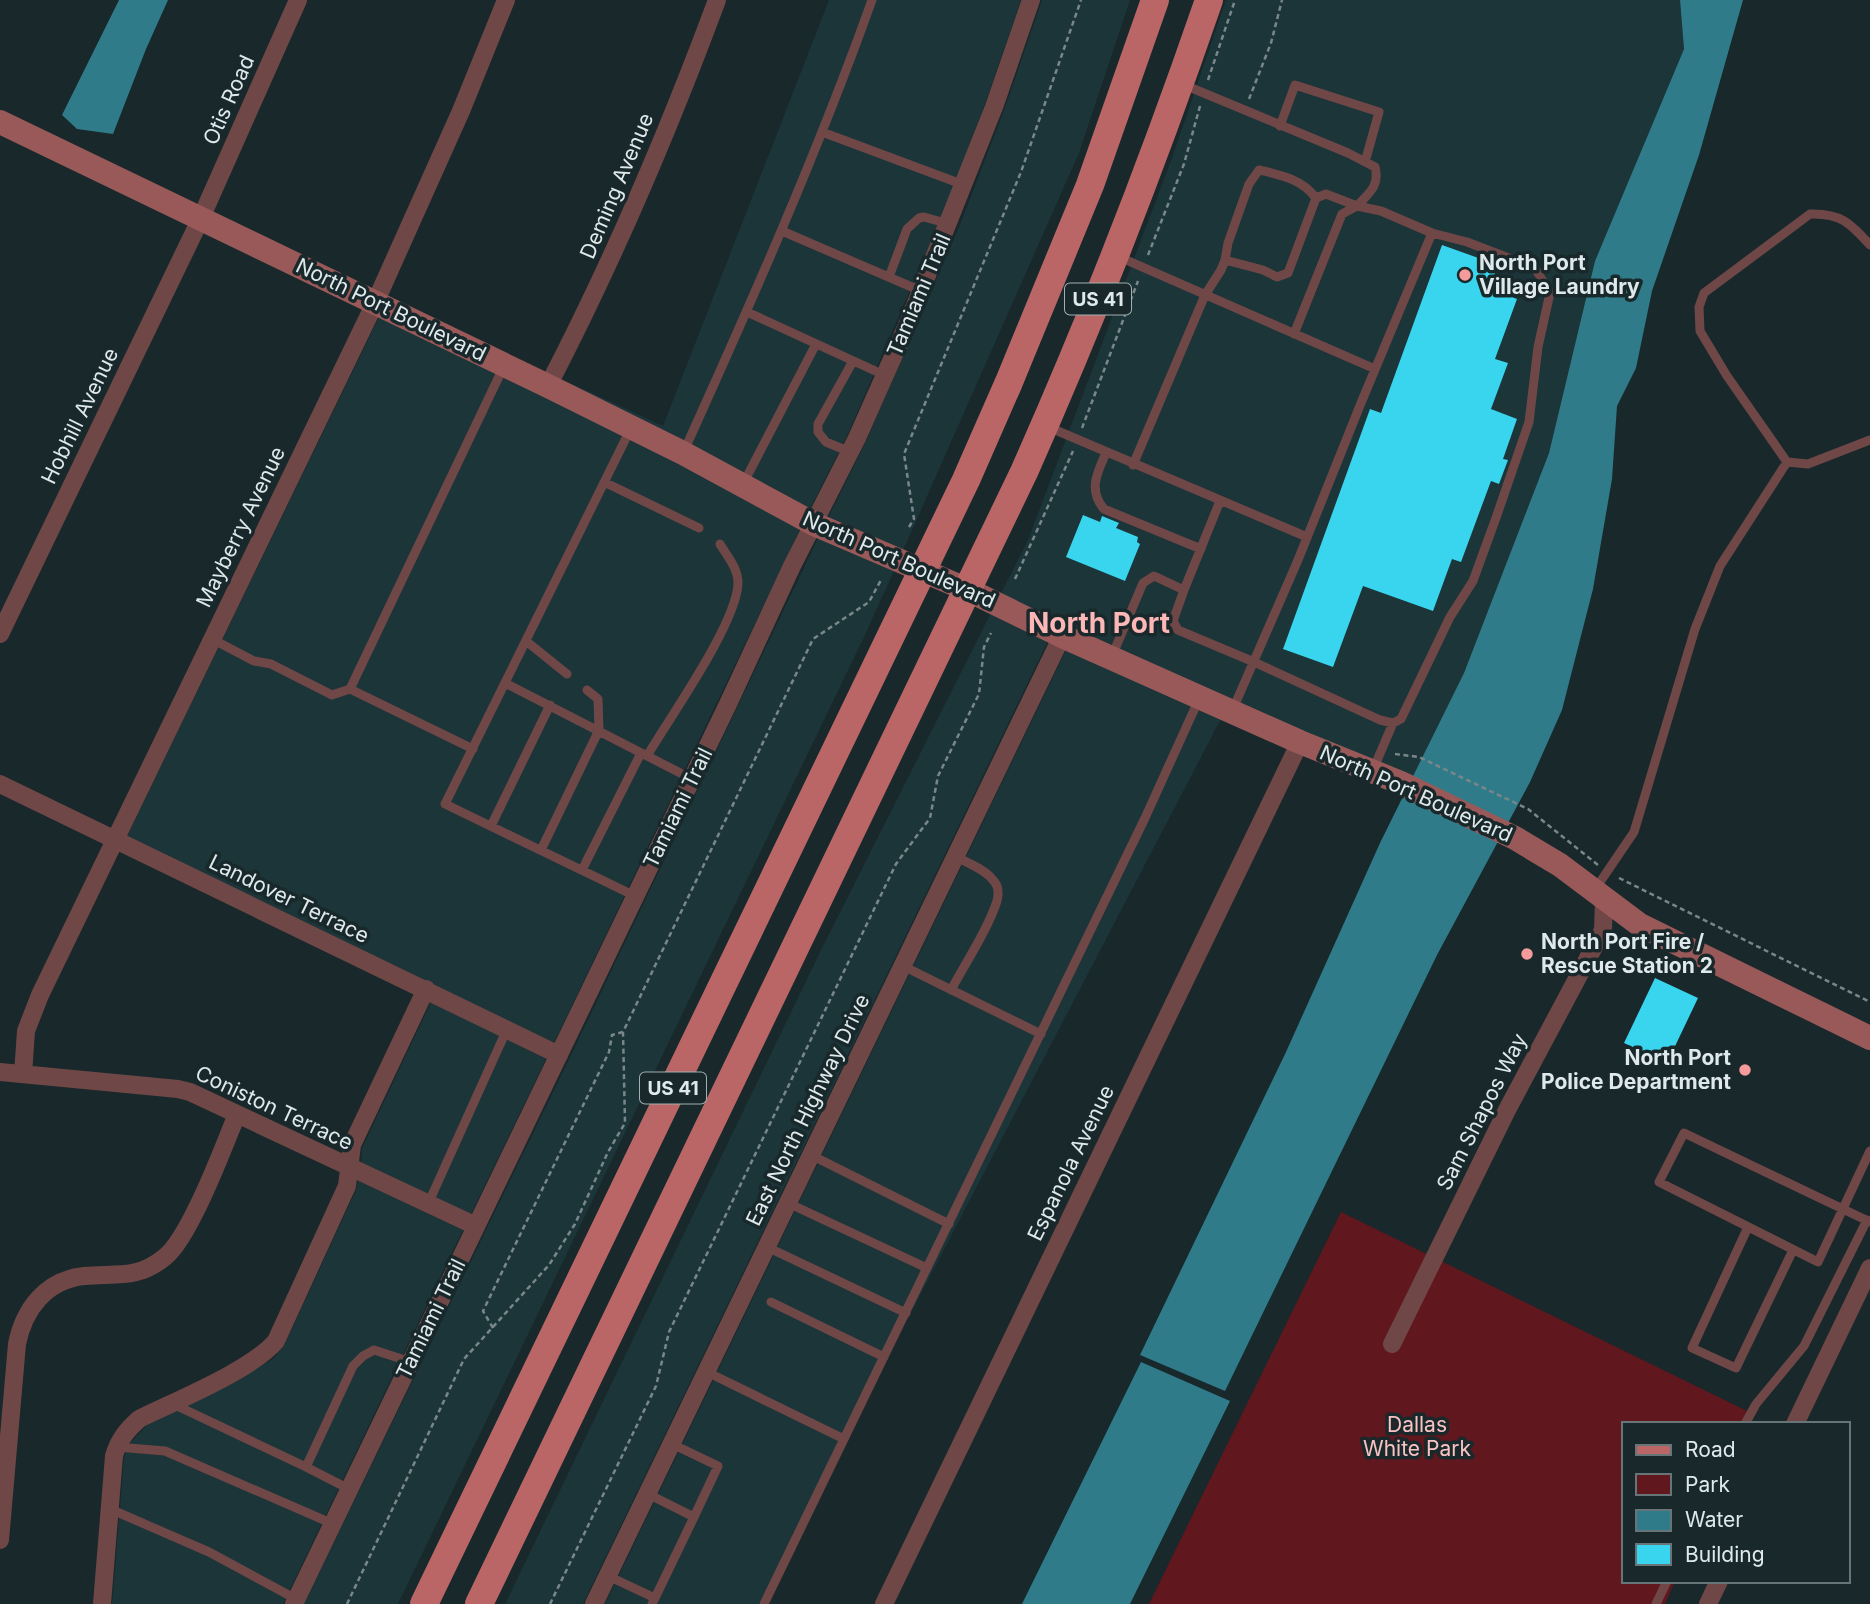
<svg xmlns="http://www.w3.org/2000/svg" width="1870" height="1604" viewBox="0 0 1870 1604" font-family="Inter,sans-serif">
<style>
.built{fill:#1b3539}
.green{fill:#60171e}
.water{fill:#2f7b89}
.building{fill:#39d4ed}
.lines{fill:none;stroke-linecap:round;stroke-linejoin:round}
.path{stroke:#7a8789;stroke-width:2.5;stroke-dasharray:5 3.5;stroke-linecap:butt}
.lane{stroke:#704747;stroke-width:9}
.street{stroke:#704747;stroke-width:18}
.secondary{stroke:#9a5959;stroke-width:24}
.primary{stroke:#ba6667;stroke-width:28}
.poi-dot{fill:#f59b9b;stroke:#18282b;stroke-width:2.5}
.labels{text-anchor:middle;stroke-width:7;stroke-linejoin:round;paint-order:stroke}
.shield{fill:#18282b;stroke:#a3afb1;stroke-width:2}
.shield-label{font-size:19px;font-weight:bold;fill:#dfe9eb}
.street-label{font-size:21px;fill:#dfe9eb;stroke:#18282b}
.poi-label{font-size:21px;font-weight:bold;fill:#dfe9eb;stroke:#18282b;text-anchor:start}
.park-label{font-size:21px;fill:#fac3c2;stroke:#18282b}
.district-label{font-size:28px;font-weight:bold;fill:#fcb7b6;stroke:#18282b}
</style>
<rect width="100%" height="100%" fill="#18282b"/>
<path class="built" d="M829,0H1021L985,104L942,216L848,434L809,511L562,379L663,426Z
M1042,0H1130L1079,153L902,553L827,520L866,441L961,222L1004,110Z
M1226,0H1680L1684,49L1595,261L1549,453L1464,673L1413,777L1304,734L1000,595L1028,540L1173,155Z
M380,315L543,393L801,527L554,1043L127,836Z
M819,536L895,569L864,637L398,1604H304L572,1053Z
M992,611L1049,639L583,1604H505L822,948Z
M1067,648L1222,717L759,1604H605Z
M431,1002L546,1059L471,1214L361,1162L362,1148Z
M358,1181L463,1230L283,1604H112L124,1458L128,1445L146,1426L245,1376L274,1358L285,1344L356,1190Z"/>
<path class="green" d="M1341,1212L1753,1414L1749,1424H1623V1581H1675L1665,1604H1149Z"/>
<path class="water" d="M119,0H168L146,49L113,134L77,129L62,115Z
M1680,0H1743L1699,155L1652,291L1636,368L1617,406L1612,479L1593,589L1562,710L1530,782L1437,955L1225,1391L1140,1355L1286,1052L1380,843L1464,673L1549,453L1595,261L1684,49Z
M1141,1362L1230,1401L1130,1604H1022Z"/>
<path class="building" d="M1442,245L1498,265L1492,281L1501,285L1498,292L1517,299L1495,359L1508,363L1491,409L1517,419L1503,459L1508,460L1499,484L1491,481L1461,562L1452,559L1433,611L1363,586L1333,667L1283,649L1370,409L1381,413Z
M1083,515L1100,522L1102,516L1119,523L1116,528L1138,537L1137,542L1140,544L1125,581L1066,557Z
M1655,978L1698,998L1667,1063L1624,1043Z"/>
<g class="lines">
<path class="path" d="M1208,80L1235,0
M1249,99L1271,43L1282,0
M1148,255L1184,164L1200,106
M1082,428L1138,281
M909,527L914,519L904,454L1021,172L1081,0
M1015,579L1073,451
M1395,754L1419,757L1528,809L1598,865
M1619,878L1870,1002
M493,1328L483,1311L609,1052L612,1035L623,1032
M347,1604L464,1359L549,1265L575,1224L608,1152L625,1123L623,1032L813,639L869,602L881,580
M550,1604L656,1386L669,1332L896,864L930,818L938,776L979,694L984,647L991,633"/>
<path class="lane" d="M1182,84L1348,153L1375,167C1380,186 1369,193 1357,206L1381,211L1432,233L1361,403L1298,560L1233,709
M1280,126L1295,85L1379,112L1365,162
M822,132L964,185
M1316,198L1326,194L1357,206
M782,231L921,291
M1870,245C1850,223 1841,213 1810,214L1704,293L1699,307L1700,331L1727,376L1787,462L1808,464L1870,440
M1117,256L1375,369
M889,277L907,229L919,218L924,217L949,224
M747,312L884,375
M1294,334L1342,214L1357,206
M1046,426L1307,537
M630,430L445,804L635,896
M684,451C751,303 817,154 872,0
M850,452L826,442L818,432V424L853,361
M1106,453C1097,473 1088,490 1104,509L1201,549
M1133,465L1205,295L1221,270L1225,260L1228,243L1249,184L1259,170C1281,175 1302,179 1316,198L1288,273L1277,277L1263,270L1225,260
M604,482L699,528
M743,484L816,344
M1184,590L1173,621L1178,630L1254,662L1380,720L1393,723L1401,719L1450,617L1473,581L1497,515L1529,422L1538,347L1550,293L1535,268L1467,242L1432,233
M212,639L254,661L271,664L332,695L350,689
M526,641L567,674
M1112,656L1143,583L1154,576L1184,590L1220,501
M505,683L692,779
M473,749L350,689L503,368
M647,756C670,717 737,623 738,583C738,568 727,556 720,544
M1373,770L1393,723
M491,826L550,705
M541,850L599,730L598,699L587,690
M582,870L641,753
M1596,888L1634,832L1695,629L1720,566L1787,462
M903,966L1041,1034
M951,990C965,964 988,929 997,901C999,893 998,885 993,880C985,869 967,863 955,856
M1870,1151L1818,1262L1659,1182L1684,1133L1870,1222
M811,1155L949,1224
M788,1203L927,1268
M428,1204L507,1029
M1748,1227L1692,1348L1736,1368L1793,1250
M767,1247L906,1313
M771,1302L884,1357
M707,1372L844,1439
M173,1404L306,1467L353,1366L363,1356L374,1350L411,1362
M1745,1424L1756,1404L1804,1346L1867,1220
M672,1444L718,1466L694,1517
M117,1447L165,1451L333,1524
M306,1467L349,1489
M648,1494L694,1517L655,1598
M110,1509L209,1552L296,1599
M608,1576L655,1598L652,1604
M764,1604L1145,818L1199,699
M1656,1604L1667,1581"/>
<path class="street" d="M548,386C613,261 668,132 717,0
M0,634L201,218L298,0
M0,784L559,1055
M0,1072L178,1089L190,1092L476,1226
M23,1074L26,1031L40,995L375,303L461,111L506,0
M1392,1344L1507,1110L1603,930L1604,900
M1795,1424L1870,1268
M0,1540L17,1344C24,1309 46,1280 84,1276C116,1273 137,1280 165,1257C190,1237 224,1146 237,1114
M102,1604L114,1456C119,1439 127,1430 139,1419C175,1401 252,1370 276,1341L347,1186L352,1145L426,989
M294,1604L728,704L792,566L857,438L908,323L994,107L1031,0
M594,1604L1062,636
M884,1604L1300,742
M1708,1604L1719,1581"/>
<path class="secondary" d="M0,122L548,386L683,453L814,524L968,590L1062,636L1300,742L1401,783L1515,838L1560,865L1640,925L1870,1038"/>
<path class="primary" d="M424,1604L966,480L1009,382L1090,185L1155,0
M479,1604L1024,472C1093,317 1154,160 1209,0"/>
</g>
<g class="poi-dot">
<circle cx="1465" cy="275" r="7"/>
<circle cx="1527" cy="954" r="7"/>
<circle cx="1745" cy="1070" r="7"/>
</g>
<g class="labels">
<g class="shield">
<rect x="1065" y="283.5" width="66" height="31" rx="5"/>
<rect x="640" y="1072.5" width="66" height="31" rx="5"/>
</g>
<g class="shield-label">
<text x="1098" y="306">US 41</text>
<text x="673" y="1095">US 41</text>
</g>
<g class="street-label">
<text transform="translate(229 100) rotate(-66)" y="7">Otis Road</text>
<text transform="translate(617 186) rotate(-67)" y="7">Deming Avenue</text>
<text transform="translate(919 295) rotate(-67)" y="7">Tamiami Trail</text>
<text transform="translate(391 310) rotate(26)" y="7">North Port Boulevard</text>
<text transform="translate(80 416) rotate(-64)" y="7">Hobhill Avenue</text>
<text transform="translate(241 527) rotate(-64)" y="7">Mayberry Avenue</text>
<text transform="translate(899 560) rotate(24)" y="7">North Port Boulevard</text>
<text transform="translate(1416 794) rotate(24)" y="7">North Port Boulevard</text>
<text transform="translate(678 808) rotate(-64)" y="7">Tamiami Trail</text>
<text transform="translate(289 899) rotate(26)" y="7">Landover Terrace</text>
<text transform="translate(274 1108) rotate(25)" y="7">Coniston Terrace</text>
<text transform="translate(808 1110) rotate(-64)" y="7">East North Highway Drive</text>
<text transform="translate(1482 1112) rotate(-63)" y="7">Sam Shapos Way</text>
<text transform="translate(1071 1163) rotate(-64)" y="7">Espanola Avenue</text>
<text transform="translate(431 1319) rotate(-64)" y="7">Tamiami Trail</text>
</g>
<g class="poi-label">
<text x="1479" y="270">North Port<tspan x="1479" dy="24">Village Laundry</tspan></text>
<text x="1541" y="949">North Port Fire /<tspan x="1541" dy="24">Rescue Station 2</tspan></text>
<text x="1731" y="1065" text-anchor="end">North Port<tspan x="1731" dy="24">Police Department</tspan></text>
</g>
<g class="park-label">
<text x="1417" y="1432">Dallas<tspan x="1417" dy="24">White Park</tspan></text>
</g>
<g class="district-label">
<text x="1099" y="633">North Port</text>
</g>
</g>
<rect x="1622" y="1422" width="228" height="161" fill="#18282b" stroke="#687578" stroke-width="2"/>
<rect x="1636" y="1445" width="35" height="10" fill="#ba6667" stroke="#687578" stroke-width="2"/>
<text x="1685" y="1457" font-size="21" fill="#dfe9eb">Road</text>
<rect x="1636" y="1474" width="35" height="21" fill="#60171e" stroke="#687578" stroke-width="2"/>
<text x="1685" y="1492" font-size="21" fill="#dfe9eb">Park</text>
<rect x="1636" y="1510" width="35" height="21" fill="#2f7b89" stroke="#687578" stroke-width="2"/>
<text x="1685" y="1527" font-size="21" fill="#dfe9eb">Water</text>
<rect x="1636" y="1544" width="35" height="21" fill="#39d4ed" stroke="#687578" stroke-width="2"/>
<text x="1685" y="1562" font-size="21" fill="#dfe9eb">Building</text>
</svg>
